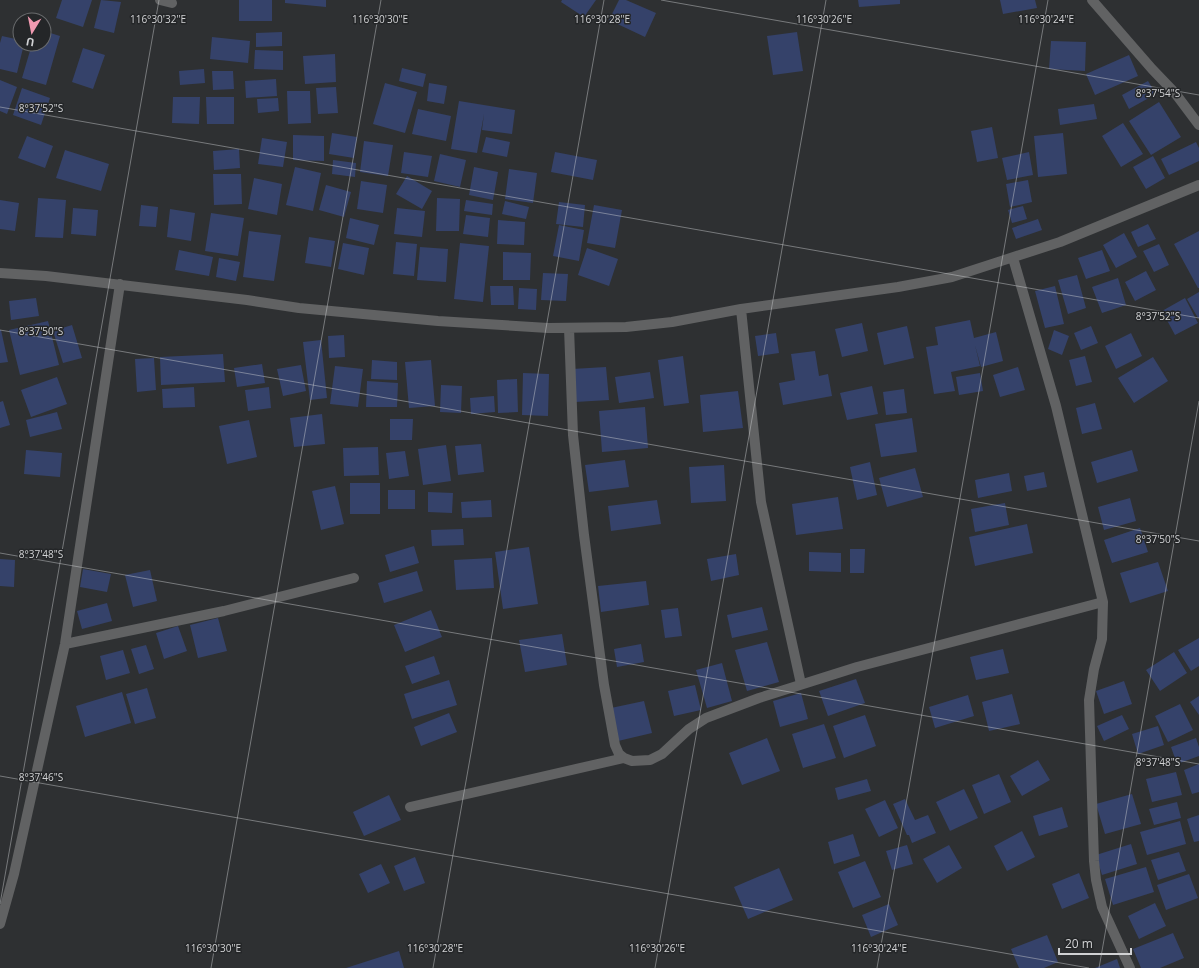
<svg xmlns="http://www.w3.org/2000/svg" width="1199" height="968" viewBox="0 0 1199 968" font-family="'Open Sans',sans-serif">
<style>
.building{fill:#35426a}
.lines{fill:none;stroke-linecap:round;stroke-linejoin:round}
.minor{stroke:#616263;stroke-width:10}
.ticks{fill:none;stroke:#d1d2d4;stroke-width:1;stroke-opacity:0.45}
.ticks-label{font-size:10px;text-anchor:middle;fill:#d1d2d4;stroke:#242628;stroke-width:3;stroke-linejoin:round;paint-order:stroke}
</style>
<rect width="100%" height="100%" fill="#2e3032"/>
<path class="building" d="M62,0H92L83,27L56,18Z
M101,0L121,2L114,33L94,28Z
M239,0H272V21H239Z
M285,0H326V7L285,3Z
M562,0H596L584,17L561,2Z
M619,0H626L656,13L645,37L609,20Z
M858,0H900V4L859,7Z
M1000,0H1035L1037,8L1003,14Z
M44,31L60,36L46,85L22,78L32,44H44Z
M282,32V46L256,47V33Z
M797,32L803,71L773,75L767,36Z
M2,36L20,40V44H24L17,73L0,69V43Z
M212,37L250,41L248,63L210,59Z
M1051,41L1086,42L1085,71L1049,69Z
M83,48L105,55L93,89L72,82Z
M255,50L283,51V70L254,69Z
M335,54L336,82L305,84L303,56Z
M1129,55L1138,76L1095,95L1086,74Z
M402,68L426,74L423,87L399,81Z
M204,69L205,83L180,85L179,71Z
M212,71H233L234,89L213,90Z
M276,79L277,96L246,98L245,81Z
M0,80L17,87L7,114L0,111Z
M1148,81L1156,94L1129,109L1122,95Z
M385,83L417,92L405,133L373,124Z
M429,83L447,86L444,104L427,101Z
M336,87L338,113L318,114L316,88Z
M22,88L50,98L41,125L13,115Z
M287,91H310L311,123L288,124Z
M173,97H200L199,124L172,123Z
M206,97H234V124H207Z
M278,98L279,111L258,113L257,99Z
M459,101L515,110L512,134L482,130L484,114L477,153L451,149Z
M1159,102L1181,137L1151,155L1129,121Z
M1094,104L1097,119L1060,125L1058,109Z
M418,109L451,116L446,141L412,134Z
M1123,123L1143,154L1121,167L1102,136Z
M992,127L998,158L977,162L971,131Z
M332,133L357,137L354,158L329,154Z
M1063,133L1067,174L1038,177L1034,136Z
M293,135L324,136V161L293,160Z
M27,136L53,146L45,168L18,158Z
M486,137L510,142L507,157L482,152Z
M262,138L287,142L283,167L258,164Z
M364,141L393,145L388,176L360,172Z
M1196,142L1199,148V161L1169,175L1161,159Z
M239,149L240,168L214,170L213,151Z
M65,150L109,164L101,191L56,178Z
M404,152L432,156L428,177L401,173Z
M555,152L597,160L593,180L551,172Z
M1029,152L1033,175L1007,180L1002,158Z
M440,154L466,160L460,187L434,181Z
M1153,156L1165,178L1146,189L1133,167Z
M333,160L356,163L355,177L332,174Z
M295,167L321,173L313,211L286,205Z
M474,167L498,172L493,200L469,195Z
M509,169L537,173L533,203L505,199Z
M213,174H241L242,204L214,205Z
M407,176L432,191L422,209L396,194Z
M254,178L282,184L277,215L248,209Z
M1028,180L1032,202L1010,207L1006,184Z
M361,181L387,185L383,213L357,209Z
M326,185L351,192L344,217L319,210Z
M38,198L66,200L63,238L35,237Z
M437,198L460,199L459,231H436Z
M0,200L19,203L15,231L0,229Z
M466,200L493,204L492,215L464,211Z
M505,201L529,207L526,219L502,214Z
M559,202L585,205L583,227L556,224Z
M141,205L158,207L156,227L139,226Z
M594,205L622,210L615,248L587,243Z
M1023,206L1027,219L1012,223L1008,210Z
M73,208L98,210L96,236L71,234Z
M397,208L425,211L422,237L394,234Z
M170,209L195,213L191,241L167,237Z
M211,213L244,218L238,256L205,251Z
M466,215L490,218L488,237L463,234Z
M350,218L379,225L374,245L346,238Z
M1038,219L1042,230L1016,239L1012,228Z
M498,220L525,222L524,245L497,244Z
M1148,224L1156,239L1138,247L1131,232Z
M559,225L584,230L579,261L553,256Z
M249,231L281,235L274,281L243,277Z
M1199,231V288H1198L1174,244Z
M1124,233L1137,257L1116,268L1103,245Z
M309,237L335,241L331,267L305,263Z
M396,242L417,244L414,276L393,274Z
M343,243L369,248L364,275L338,269Z
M460,243L489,246L483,302L454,299Z
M1159,244L1169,265L1154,272L1143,251Z
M420,247L448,249L446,282L417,280Z
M587,248L618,259L609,286L578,275Z
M179,250L213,257L209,276L175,270Z
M1102,250L1110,271L1086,279L1078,258Z
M503,252L531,253L530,280H503Z
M219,258L240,262L236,281L216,277Z
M1146,271L1156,290L1135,301L1125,282Z
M543,273L568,274L566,301L541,300Z
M1077,275L1086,308L1068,314L1058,280Z
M1118,278L1126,305L1102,313L1092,287Z
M490,286H513L514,305H491Z
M1055,286L1064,324L1045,328L1035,291Z
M519,288L537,289L536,310L518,309Z
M1199,292V318H1198L1187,299Z
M36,298L39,316L11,320L9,301Z
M1185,298L1198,323L1175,335L1162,311Z
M970,320L974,338L996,332L1003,361L981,367L975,345L980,366L951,372L955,391L934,394L926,347L938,345L935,327Z
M48,321L59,365L20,375L9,330Z
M862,323L868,351L842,357L835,329Z
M72,325L82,358L63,363L53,331Z
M907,326L914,358L884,365L877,333Z
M1091,326L1098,343L1081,350L1074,333Z
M0,330H1L8,362L0,363Z
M1054,330L1069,336L1062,355L1048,349Z
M776,333L779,353L758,356L755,336Z
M1131,333L1142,356L1116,369L1105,346Z
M344,335L345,357L329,358L328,336Z
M321,340L327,398L310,400L303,342Z
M815,351L819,376L828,374L832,396L783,405L779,383L795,380L791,354Z
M223,354L225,382L161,385L160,357Z
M683,356L689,403L664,406L658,360Z
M1085,356L1092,382L1076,386L1069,360Z
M1153,357L1168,381L1134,403L1118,378Z
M154,358L156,390L137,392L135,359Z
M372,360L397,362V380L371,379Z
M431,360L435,406L409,408L405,362Z
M262,364L265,383L237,387L234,368Z
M301,365L306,391L283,396L277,369Z
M335,366L363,369L358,407L330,404Z
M606,367L609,400L575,402L572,369Z
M1018,367L1025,390L1000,397L993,375Z
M650,372L654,398L619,403L615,377Z
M523,373L549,374L548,416L522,415Z
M980,373L983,391L959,395L956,377Z
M57,377L67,404L31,417L21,390Z
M517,379L518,412L498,413L497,380Z
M367,381L398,383L397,407H366Z
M441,385L462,386L461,413L440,412Z
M872,386L878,414L847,420L840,393Z
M194,387L195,407L163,408L162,389Z
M269,387L271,408L248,411L245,390Z
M904,389L907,413L886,415L883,392Z
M738,391L743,428L703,432L700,395Z
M494,396L495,412L471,414L470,398Z
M3,401L10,425L0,428V402Z
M1095,403L1102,429L1082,434L1076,408Z
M645,407L648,448L602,452L599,411Z
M57,412L62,429L30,437L26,420Z
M322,414L325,444L294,447L290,418Z
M912,418L917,452L881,457L875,424Z
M390,419H413L412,440H390Z
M249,420L257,457L227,464L219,426Z
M481,444L484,472L458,475L455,446Z
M446,445L451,481L423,485L418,449Z
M378,447L379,475L344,476L343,448Z
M26,450L62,453L60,477L24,474Z
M1132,450L1138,471L1097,483L1091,462Z
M405,451L409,476L389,479L386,453Z
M625,460L629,487L589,492L585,465Z
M870,462L877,495L857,500L850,467Z
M724,465L726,501L691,503L689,467Z
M915,468L923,497L887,507L879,478Z
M1044,472L1047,487L1027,491L1024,476Z
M1009,473L1012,491L978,498L975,480Z
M350,483H380V514H350Z
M335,486L344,524L321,530L312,491Z
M388,490H415V509H388Z
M428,492L453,493L452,513L428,512Z
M838,497L843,529L796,535L792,504Z
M1130,498L1136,521L1104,530L1098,507Z
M491,500L492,517L462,518L461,502Z
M657,500L661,524L611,531L608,506Z
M1005,503L1009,525L975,532L971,509Z
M1027,524L1033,553L975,566L969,537Z
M1140,528L1148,552L1112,563L1104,540Z
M463,529L464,545L432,546L431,530Z
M414,546L419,563L390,572L385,555Z
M529,547L538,604L503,609L495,552Z
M850,549H865L864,573H850Z
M809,552L841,553V572L809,571Z
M736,554L739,575L711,581L707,559Z
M492,558L494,588L456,590L454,560Z
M0,559L15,560L14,587L0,586Z
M1158,562L1168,591L1130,603L1120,573Z
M83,569L111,574L107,592L80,587Z
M150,570L157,601L133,607L125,575Z
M417,571L423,591L384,603L378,583Z
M646,581L649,605L601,612L598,586Z
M107,603L112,621L82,629L77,611Z
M762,607L768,630L732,638L727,615Z
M678,608L682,636L665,638L661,610Z
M431,610L442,637L405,652L394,625Z
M218,618L227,651L198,658L190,625Z
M178,626L187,651L164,659L156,633Z
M562,634L567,665L525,672L519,640Z
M1199,638V666L1191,671L1178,650Z
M767,642L779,682L747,691L735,650Z
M641,644L644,662L617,667L614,649Z
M146,645L154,669L139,674L131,649Z
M1003,649L1009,673L976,680L970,657Z
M123,650L130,673L106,680L100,656Z
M1174,652L1187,673L1160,691L1146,670Z
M434,656L440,674L412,684L405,666Z
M722,663L732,701L707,708L696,670Z
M856,679L865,703L828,716L819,691Z
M449,680L457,705L412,719L404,694Z
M1124,681L1132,704L1104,714L1096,691Z
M695,685L701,710L674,716L668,691Z
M147,688L156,718L135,724L126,694Z
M122,692L131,723L85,737L76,706Z
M801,693L808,719L780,727L773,701Z
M1012,694L1020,724L989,731L982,702Z
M968,695L974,716L935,728L929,707Z
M1199,696V715L1190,702Z
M644,701L652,733L618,741L611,708Z
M1180,704L1193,730L1168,742L1155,716Z
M449,713L457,732L421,746L414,727Z
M865,715L876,746L844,758L833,726Z
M1122,715L1129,729L1104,741L1097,726Z
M824,724L836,758L803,768L792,734Z
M1158,726L1164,745L1138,754L1132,734Z
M767,738L780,771L742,785L729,753Z
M1196,738L1199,747V756L1177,764L1171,747Z
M1038,760L1050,780L1022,796L1010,776Z
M1199,764V792L1192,794L1184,770Z
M1176,772L1182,795L1152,802L1146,779Z
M999,774L1011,802L984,814L972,785Z
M867,779L871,791L838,800L835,788Z
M964,789L978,818L950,831L936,802Z
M1132,794L1141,824L1105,834L1096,804Z
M389,795L401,820L364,836L353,812Z
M905,799L915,820L928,815L936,833L912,843L909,835H907L893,804Z
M885,800L898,828L879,837L865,809Z
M1177,802L1181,818L1154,825L1149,809Z
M1062,807L1068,827L1039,836L1033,816Z
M1199,815V841L1194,842L1187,819Z
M1180,821L1186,844L1147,855L1140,832Z
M1022,831L1035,857L1007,871L994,846Z
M853,834L860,856L834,864L828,842Z
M1131,844L1137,864L1102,875L1096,855Z
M907,845L913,864L892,870L886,851Z
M949,845L962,868L937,883L923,859Z
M1179,852L1186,871L1158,880L1151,860Z
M415,857L425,883L404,891L394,866Z
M865,861L881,897L853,908L838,872Z
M381,864L390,883L368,893L359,874Z
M1146,867L1154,892L1113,905L1105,879Z
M779,868L793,900L748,919L734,887Z
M1079,873L1089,898L1062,909L1052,884Z
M1189,874L1198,898L1166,910L1157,885Z
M1155,903L1166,926L1139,939L1128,916Z
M889,904L898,925L871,937L862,915Z
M1173,933L1184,958L1160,968H1141L1133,949Z
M1047,935L1058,962L1044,968H1019L1011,949Z
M399,951L404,968H346Z
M1117,959L1120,968H1095Z"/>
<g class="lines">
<path class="minor" d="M160,0L172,3
M1092,0L1152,69L1175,93L1199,125
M1013,258L1056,406L1103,602L1102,639L1094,669L1089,700L1094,861L1096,880L1102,907L1130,968
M0,273L46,276L247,300L299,308L438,321L548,328L626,327L672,322L741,309L898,287L952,277L1060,242L1199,185
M741,309L761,502L801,684
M569,328L573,435L584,535L604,685L615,745L619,754L624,758L632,761L650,760L662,754L689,729L706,718L759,698L857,667L1103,602
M65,644L224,611L354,578
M410,807L624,758
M0,924L14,874L65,644L120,284"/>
</g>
<path class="ticks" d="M661,0L1199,95M0,107L1199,318M0,330L1199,541M0,553L1199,764M0,776L1089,968M0,904L159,0M211,968L381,0M433,968L604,0M655,968L826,0M877,968L1048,0M1099,968L1199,401"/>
<g class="ticks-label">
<text x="158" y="23">116°30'32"E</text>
<text x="380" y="23">116°30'30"E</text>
<text x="602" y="23">116°30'28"E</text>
<text x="824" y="23">116°30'26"E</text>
<text x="1046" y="23">116°30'24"E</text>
<text x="1158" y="97">8°37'54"S</text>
<text x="41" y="112">8°37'52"S</text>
<text x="1158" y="320">8°37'52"S</text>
<text x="41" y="335">8°37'50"S</text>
<text x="1158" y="543">8°37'50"S</text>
<text x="41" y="558">8°37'48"S</text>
<text x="1158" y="766">8°37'48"S</text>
<text x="41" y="781">8°37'46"S</text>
<text x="213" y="952">116°30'30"E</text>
<text x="435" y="952">116°30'28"E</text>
<text x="657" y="952">116°30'26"E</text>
<text x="879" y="952">116°30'24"E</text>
</g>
<g transform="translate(32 32) rotate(190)"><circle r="19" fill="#242628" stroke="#696b6d"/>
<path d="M0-3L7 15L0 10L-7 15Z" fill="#f19ab1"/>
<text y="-6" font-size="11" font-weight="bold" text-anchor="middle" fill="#d1d2d4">U</text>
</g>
<path d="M1059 948v6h72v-6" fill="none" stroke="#d1d2d4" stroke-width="2"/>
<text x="1065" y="948" font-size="12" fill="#d1d2d4" stroke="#242628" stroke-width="3" paint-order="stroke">20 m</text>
</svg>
